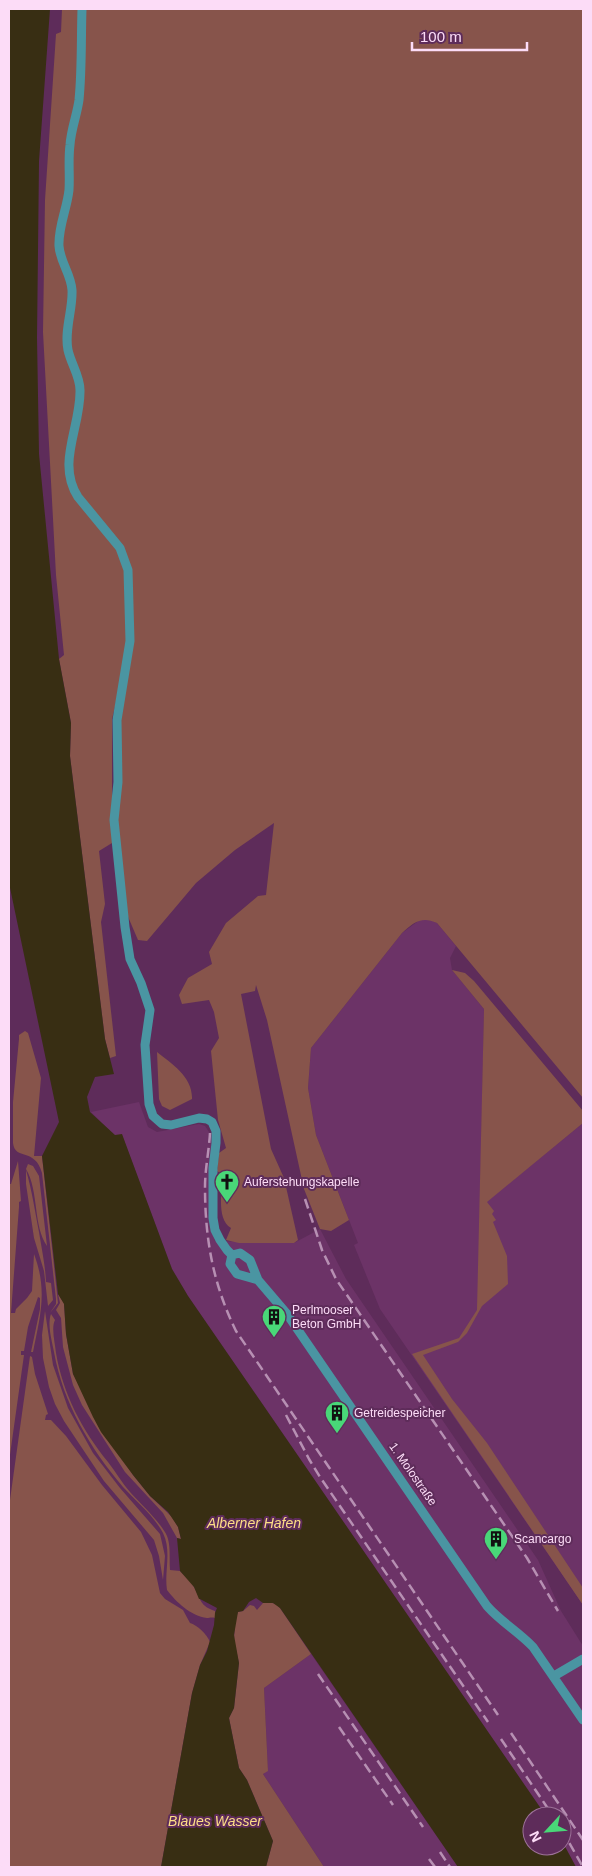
<svg xmlns="http://www.w3.org/2000/svg" width="592" height="1876" viewBox="0 0 592 1876" font-family="Arial,sans-serif">
<style>
.built{fill:#6c3367}
.green{fill:#87544b}
.water{fill:#382e13}
.lines{fill:none;stroke-linecap:round;stroke-linejoin:round}
.minor{stroke:#4a95a2;stroke-width:9}
.rail{stroke:#b790b3;stroke-width:2.5;stroke-dasharray:10 5;stroke-linecap:butt}
.labels{text-anchor:middle;stroke-width:4;stroke-linejoin:round;paint-order:stroke}
.poi-label{font-size:12px;fill:#fcdcf7;stroke:#5e2c5a;text-anchor:start}
.street-label{font-size:12px;fill:#fcdcf7;stroke:#5e2c5a}
.water-label{font-size:14px;font-style:italic;fill:#fdde86;stroke:#5e2c5a}
</style>
<rect width="100%" height="100%" fill="#5e2c5a"/>
<path class="built" d="M421,919H429L437,923L456,946L450,958L452,970L484,1009L480,1207L583,1123V1605L380,1309L354,1245L358,1243L316,1135L308,1088L311,1048L402,933Z
M139,1102L148,1127L157,1132L199,1124L205,1126L213,1138L211,1229L215,1241L294,1243L320,1229L346,1279L538,1560L561,1611L583,1646V1867H576L562,1841V1816H546L188,1296L172,1269L122,1135L115,1136L91,1112Z
M311,1654L458,1867H324L263,1774L268,1770L264,1688Z"/>
<path class="green" d="M62,9H583V1098L437,923C422,916 414,922 402,933L311,1048L308,1088L316,1135L349,1220L331,1231L320,1229L304,1189L267,1020L256,985L255,991L241,994L271,1149L284,1178L298,1240L294,1243H239L226,1240L231,1228C216,1219 222,1190 223,1175L217,1171L219,1153L226,1148L218,1120L211,1051L219,1038L214,1012L209,1000L182,1004L179,995L188,978L212,964L209,952L226,923L258,896L266,895L274,823L235,850L196,883L147,941L138,940L126,912L116,820L118,694L112,719V843L99,851L105,904L101,922L116,1056L110,1058L105,1039L70,756L71,723L59,659L64,655L56,575L43,332L45,200L56,34L61,32Z
M452,970L465,973L474,981L583,1111V1123L487,1202L494,1211L492,1214L496,1220L493,1222L507,1256L508,1284L482,1306L467,1333L458,1342L423,1355L452,1399L487,1443L583,1588V1605L412,1354L459,1338L477,1310L484,1009Z
M25,1031L28,1033L41,1078L34,1156H42L58,1303L50,1313L56,1304V1299L42,1173C35,1147 15,1161 13,1143V1102L19,1039V1035Z
M157,1052C172,1064 193,1077 192,1099L170,1110L162,1106L159,1099Z
M18,1161L21,1201L19,1202V1207L11,1313H15L16,1309L27,1298L32,1291L34,1254C48,1291 40,1316 33,1352H31L40,1309V1298L38,1297L28,1327L24,1351H21V1355H24L9,1462V1200L10,1184H11Z
M28,1164L33,1166L39,1176L47,1246C33,1226 39,1191 26,1169Z
M26,1170C32,1191 35,1211 39,1232C42,1251 45,1263 46,1282L51,1283L53,1300L48,1306L44,1271L34,1238L26,1184Z
M58,1294L64,1303L66,1334L73,1374L133,1475L150,1496L172,1517L178,1527L181,1539L177,1538L163,1513L125,1472L82,1405L73,1385L63,1347L61,1318L56,1310L60,1303Z
M45,1311L53,1365L68,1408L93,1453L120,1488L160,1534L165,1556L163,1580L159,1556L154,1540L104,1481L64,1421L55,1404L49,1387L43,1358L42,1335Z
M51,1314L55,1320C51,1328 55,1343 56,1353C63,1394 82,1430 108,1462C116,1472 122,1483 130,1492C140,1503 162,1524 167,1536C171,1546 169,1559 170,1570L180,1571C185,1576 191,1581 194,1587C201,1600 200,1606 215,1611V1618C212,1617 209,1618 207,1618C191,1616 176,1602 167,1590C164,1571 172,1552 163,1533C154,1516 136,1501 123,1487C90,1448 63,1403 54,1352C52,1341 47,1325 51,1314Z
M30,1356L32,1357L35,1374L48,1414L46,1415L45,1420H51L66,1436L102,1485L141,1532L152,1555L160,1593L165,1599L183,1610L190,1623C197,1625 207,1634 210,1642L200,1665L192,1693L161,1867H9V1507Z
M268,1602L276,1604L280,1608L311,1654L264,1688L268,1771L263,1774L324,1867H266L273,1841L247,1780L239,1768L229,1718L234,1708L239,1663L234,1640L235,1621L238,1612L243,1611L250,1605L254,1606L257,1610L263,1603Z"/>
<path class="water" d="M9,9H50L39,161L37,338L39,454L59,659L71,723L70,756L105,1039L114,1074L95,1077L87,1097L90,1112L115,1135L122,1134L172,1269L188,1296L546,1816H532V1846H562V1841L576,1867H458L280,1608L273,1603H263L256,1598L249,1602L243,1611L238,1612L234,1635L239,1663L234,1708L229,1718L239,1768L247,1780L273,1841L266,1867H161L192,1693L200,1665L207,1651L214,1625L215,1613L217,1608L200,1599H199L194,1587L180,1571L177,1538L181,1539L178,1527L168,1512L150,1496L133,1475L101,1432L93,1417L73,1374L66,1334L64,1304L58,1294L42,1156L59,1122L9,883Z"/>
<g class="lines">
<path class="minor" d="M82,9C81,39 82,70 79,100C77,115 71,129 70,145C68,160 70,175 69,190C67,209 58,227 59,246C60,262 71,274 72,290C73,310 64,330 68,350C71,364 80,376 80,390C81,427 56,463 78,497L120,548L128,570L130,641L117,720L118,782L114,820L125,927L130,959L141,983L150,1010L145,1045L149,1104L153,1116L162,1124L171,1125L199,1118L207,1119L212,1122L216,1131V1143L213,1168V1218L215,1230L220,1240L227,1250L232,1255
M258,1280L237,1274L230,1264L232,1255L240,1253L250,1260L258,1280L287,1314L487,1606C501,1622 519,1632 533,1647L583,1720
M554,1676L583,1659"/>
<path class="rail" d="M210,1133C209,1151 205,1169 205,1187C205,1239 213,1284 236,1331L498,1715
M305,1199L322,1250L336,1279L527,1558L558,1611
M286,1415L309,1459L320,1477L488,1722
M318,1674L423,1827
M339,1727L393,1805
M511,1733L583,1840
M501,1739L553,1816
M562,1830L583,1867
M440,1852L450,1867
M429,1859L435,1867"/>
</g>
<defs>
<symbol id="church-pin" viewBox="-11 -11 22 30"><path d="M0 17L-7.5 6A9.5 9.5 0 1 1 7.5 6Z" fill="#49d778" stroke="#5e2c5a"/><path d="M-1.2-6h2.4v3.5h3.3v2.4h-3.3V6h-2.4V-.1h-3.3v-2.4h3.3Z" fill="#111"/></symbol>
<symbol id="building-pin" viewBox="-11 -11 22 30"><path d="M0 17L-7.5 6A9.5 9.5 0 1 1 7.5 6Z" fill="#49d778" stroke="#5e2c5a"/><path d="M-4-6H4V6H1V3H-1V6H-4ZM-2.5-4.3h1.7v1.8h-1.7ZM.8-4.3h1.7v1.8H.8ZM-2.5-1h1.7V.8h-1.7ZM.8-1h1.7V.8H.8Z" fill="#111"/></symbol>
</defs>
<g fill-rule="evenodd">
<use href="#church-pin" x="213" y="1168" width="28" height="38"/>
<use href="#building-pin" x="260" y="1303" width="28" height="38"/>
<use href="#building-pin" x="323" y="1399" width="28" height="38"/>
<use href="#building-pin" x="482" y="1525" width="28" height="38"/>
</g>
<g class="labels">
<g class="poi-label">
<text x="244" y="1186">Auferstehungskapelle</text>
<text x="292" y="1314">Perlmooser<tspan x="292" dy="14">Beton GmbH</tspan></text>
<text x="354" y="1417">Getreidespeicher</text>
<text x="514" y="1543">Scancargo</text>
</g>
<g class="street-label">
<text transform="translate(413 1474) rotate(55)" y="4">1. Molostraße</text>
</g>
<g class="water-label">
<text x="254" y="1528">Alberner Hafen</text>
<text x="215" y="1826">Blaues Wasser</text>
</g>
</g>
<rect width="592" height="1876" fill="none" stroke="#fcdcf7" stroke-width="20"/>
<g transform="translate(547 1831) rotate(244)"><circle r="24" fill="#5e2c5a" stroke="#9d7299"/>
<path d="M0-4L9 19L0 12L-9 19Z" fill="#49d778"/>
<text y="-8" font-size="14" font-weight="bold" text-anchor="middle" fill="#fcdcf7">N</text>
</g>
<path d="M412 42v8h115v-8" fill="none" stroke="#fcdcf7" stroke-width="2.5"/>
<text x="420" y="42" font-size="15" fill="#fcdcf7" stroke="#5e2c5a" stroke-width="4" paint-order="stroke">100 m</text>
</svg>
